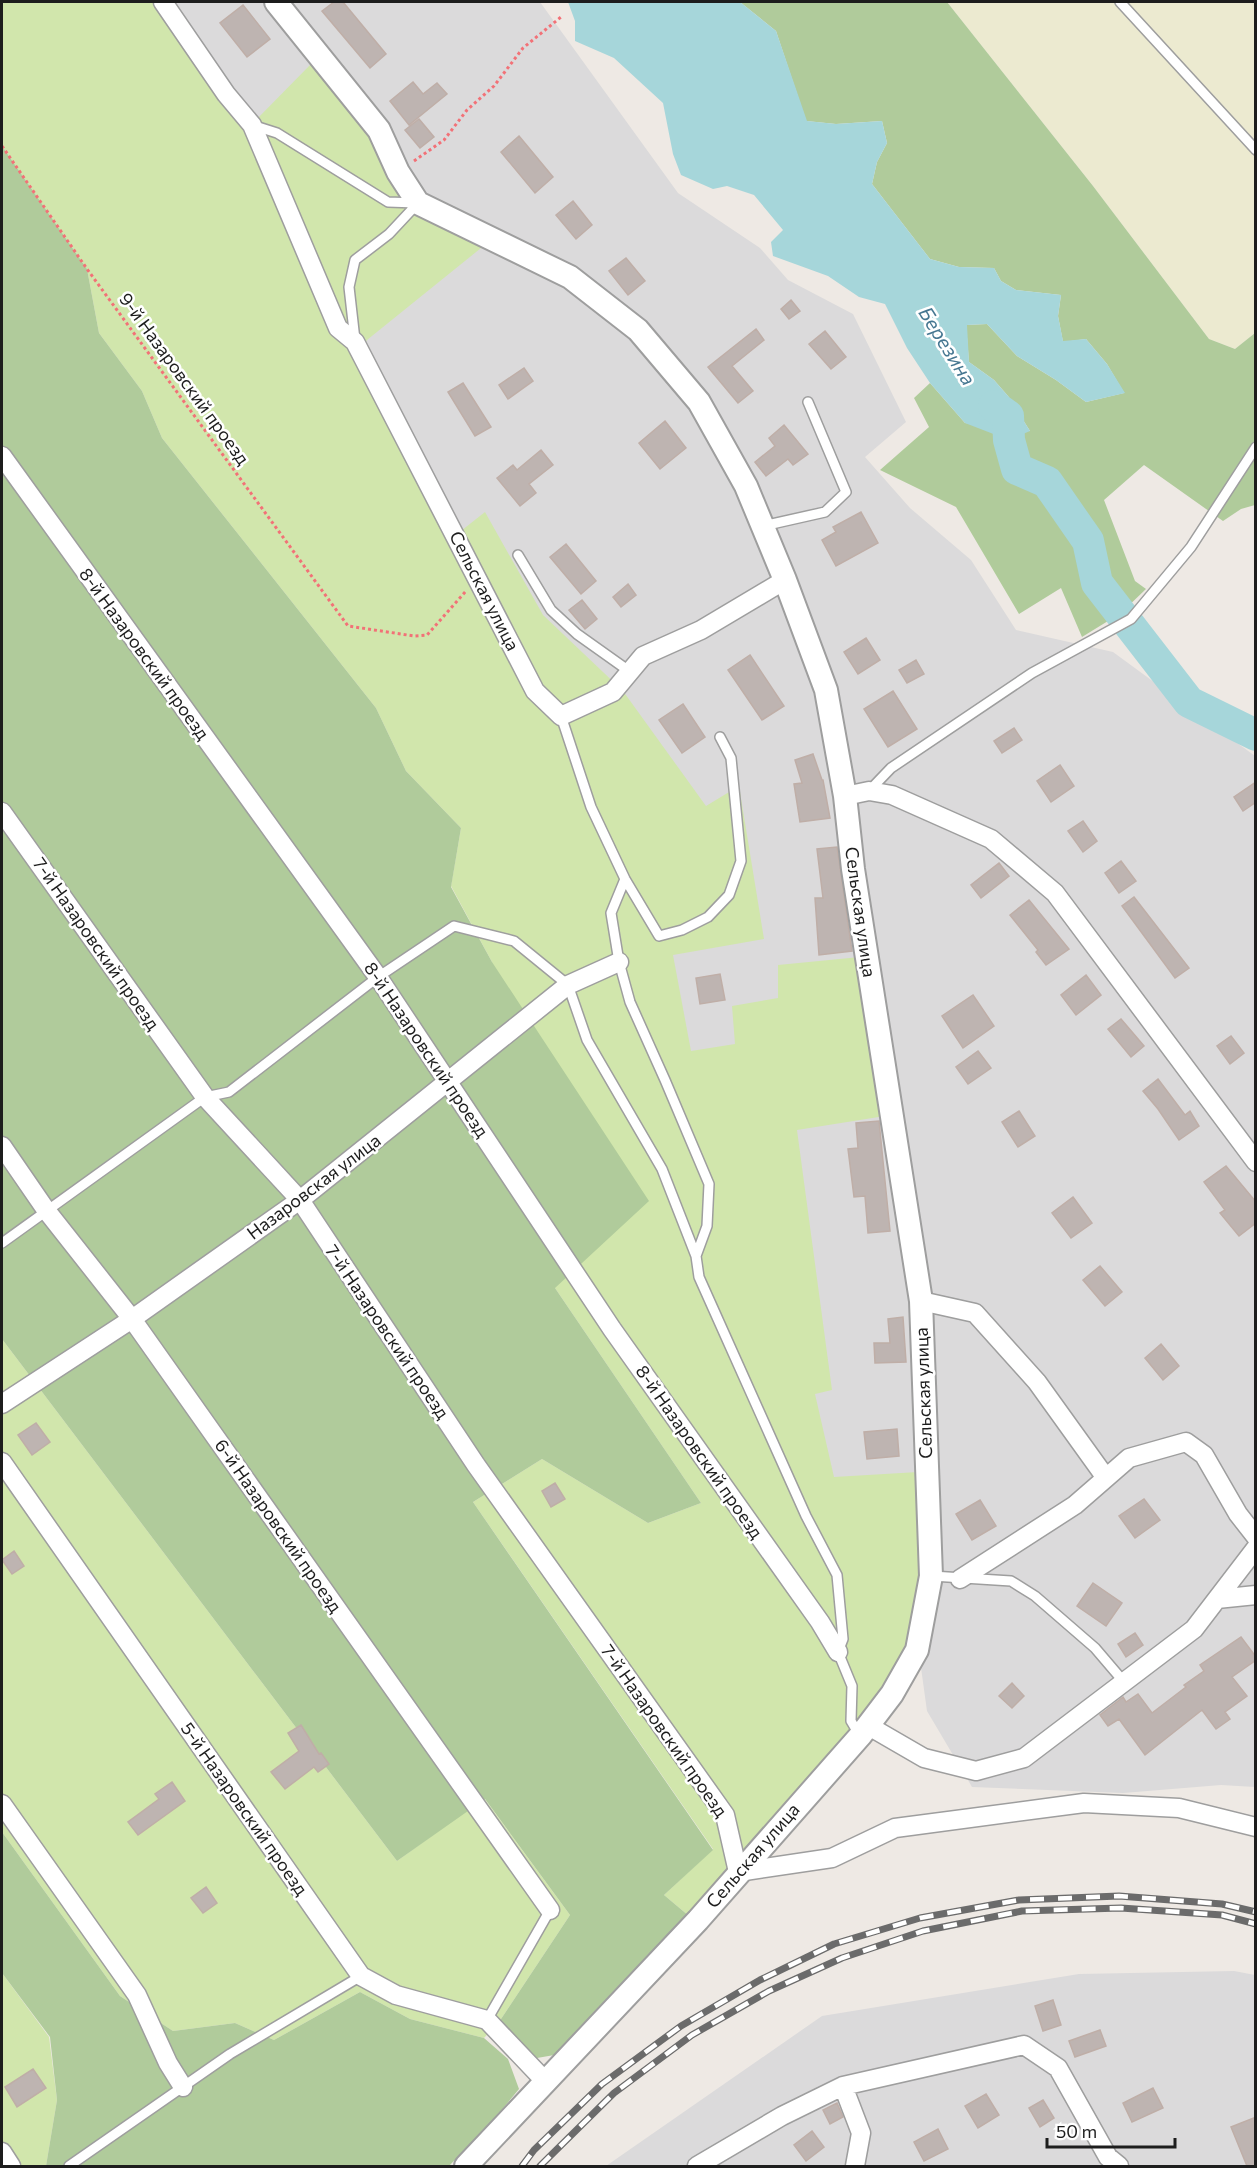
<svg xmlns="http://www.w3.org/2000/svg" width="1257" height="2168" viewBox="0 0 1257 2168" font-family="Commissioner,sans-serif">
<style>
.residential{fill:#dbdadb}
.farmland{fill:#ecead0}
.grass{fill:#d1e6ac}
.forest{fill:#b0cb9b}
.water{fill:#a6d6da}
.lines{fill:none;stroke-linecap:round;stroke-linejoin:round}
.river{stroke:#a6d6da;stroke-width:32}
.building{fill:#beb4b1;stroke:#bfaea7;stroke-width:1.5}
.service-casing{stroke:#9e9e9e;stroke-width:12}
.minor-casing{stroke:#9e9e9e;stroke-width:21}
.tertiary-casing{stroke:#9e9e9e;stroke-width:26}
.path{stroke:#f27177;stroke-width:3;stroke-dasharray:3 3;stroke-linecap:butt}
.service{stroke:#fff;stroke-width:9}
.minor{stroke:#fff;stroke-width:18}
.tertiary{stroke:#fff;stroke-width:22}
.rail-casing{stroke:#6b6b6b;stroke-width:7}
.rail{stroke:#fff;stroke-width:4.5;stroke-dasharray:14;stroke-linecap:butt}
.labels{text-anchor:middle;stroke-width:5;stroke-linejoin:round;paint-order:stroke}
.street-label{font-size:18px;fill:#1d1d1d;stroke:#fff}
.water-label{font-size:20px;font-style:italic;fill:#467791;stroke:#fff}
</style>
<rect width="100%" height="100%" fill="#eee9e4"/>
<path class="residential" d="M142,2H540L678,193L760,248L788,280L853,314L906,422L865,457L910,508L971,560L1016,630L1113,652L1255,756V1787L1221,1785L1123,1793L972,1787L927,1711L896,1487L821,1479L672,1052L397,475Z
M1234,1971L1255,1975V2166H606L822,2016L1079,1974Z"/>
<path class="farmland" d="M947,2H1255V333L1235,349L1209,339L1093,186Z"/>
<path class="grass" d="M2,2H156L246,130L311,64L371,135L391,176L486,244L367,340L355,359L452,538L485,512L543,615L623,691L706,806L739,786L764,939L673,955L691,1051L735,1044L732,1006L778,998V965L860,957L885,1116L797,1130L832,1390L815,1394L834,1477L918,1472L922,1583L912,1636L885,1690L689,1916L664,1895L713,1849L473,1502L542,1459L648,1523L701,1503L555,1288L492,962L451,886L461,828L406,771L376,708L162,438L142,391L99,333L87,269L2,146Z
M2,1339L397,1861L484,1798L570,1915L499,2022L484,2038L410,2019L360,1992L274,2040L235,2023L173,2031L120,1996L2,1832Z
M2,1973L49,2037L57,2100L46,2166H2Z"/>
<path class="forest" d="M740,2H947L1093,186L1209,339L1235,349L1255,333V505L1241,509L1223,521L1144,465L1104,500L1135,581L1146,589L1121,613L1082,637L1061,588L1019,614L956,507L880,470L929,427L914,398L930,383L965,423L1030,431L1008,396L994,380L969,362L966,325L987,324L1017,356L1056,380L1086,402L1124,393L1107,364L1086,339L1063,342L1058,316L1061,295L1016,290L1001,281L994,268L959,267L930,259L872,184L877,162L887,143L882,121L836,124L806,121L776,31Z
M2,146L87,269L99,333L142,391L162,438L376,708L406,771L461,828L451,887L492,962L649,1201L555,1288L701,1503L648,1523L542,1459L473,1502L713,1850L664,1895L689,1916L560,2054L537,2058L499,2022L570,1915L485,1799L397,1861L2,1339Z
M2,1832L120,1996L173,2031L235,2023L274,2040L360,1992L410,2019L484,2038L508,2059L519,2089L495,2118L449,2166H46L57,2100L50,2037L2,1973Z"/>
<path class="water" d="M568,2H740L776,31L807,121L836,124L882,121L887,143L877,162L872,184L930,259L959,267L994,268L1001,281L1016,290L1061,295L1058,316L1063,341L1086,339L1107,364L1125,393L1086,402L1056,380L1017,356L987,324L967,325L969,362L994,380L1008,396L1030,431L1009,440L965,423L930,383L907,348L885,304L859,297L828,276L773,256L771,242L783,230L754,195L727,186L713,189L681,175L673,154L663,103L614,58L575,41V21Z"/>
<g class="lines">
<path class="river" d="M994,406L1008,416L1009,440L1017,469L1047,482L1088,541L1097,583L1189,702L1256,735"/>
</g>
<path class="building" d="M334,2H343L386,54L370,68L322,11Z
M243,5L270,39L247,57L220,23Z
M413,82L423,94L437,83L447,94L409,125L390,101Z
M419,119L434,137L420,148L405,130Z
M519,136L553,177L535,193L501,152Z
M573,201L592,225L576,239L556,215Z
M626,258L645,281L628,295L609,271Z
M791,300L800,311L789,319L781,309Z
M756,329L764,340L732,366L753,391L738,403L708,367Z
M825,331L846,357L831,369L809,344Z
M524,368L533,381L508,399L499,385Z
M463,383L491,427L475,436L448,392Z
M665,421L686,448L660,469L639,443Z
M784,425L808,454L793,465L788,459L766,476L755,462L775,446L769,438Z
M541,450L553,465L529,484L536,493L520,506L497,478L513,465L517,470Z
M861,512L878,543L836,566L822,540L836,532L833,527Z
M566,544L596,581L581,594L550,557Z
M628,584L636,595L621,607L613,597Z
M582,600L597,619L585,629L569,610Z
M866,638L880,660L858,674L844,652Z
M750,655L784,706L762,720L728,670Z
M916,660L924,674L907,683L899,670Z
M893,691L917,729L888,747L864,709Z
M683,704L705,737L682,753L659,720Z
M1014,728L1022,740L1002,753L994,741Z
M813,754L822,780H823L830,818L800,822L794,784L802,783L795,760Z
M1060,765L1074,786L1051,802L1037,781Z
M1256,782V802L1243,811L1234,797Z
M1083,821L1097,841L1083,852L1068,831Z
M837,847L852,951L819,955L815,898H823L817,849Z
M1121,861L1136,881L1119,893L1105,873Z
M999,863L1009,876L981,898L971,885Z
M1134,897L1189,968L1175,978L1122,906Z
M1029,900L1069,949L1046,965L1036,952L1038,950L1010,915Z
M720,974L725,1000L700,1004L696,978Z
M1086,975L1101,995L1076,1015L1061,995Z
M973,995L994,1026L963,1048L942,1016Z
M1121,1019L1144,1046L1131,1057L1108,1029Z
M1231,1036L1244,1053L1230,1064L1217,1046Z
M978,1051L991,1068L968,1084L956,1067Z
M1158,1079L1185,1115L1190,1111L1199,1126L1179,1140L1158,1109L1143,1091Z
M1019,1111L1035,1136L1018,1147L1002,1122Z
M879,1121L890,1231L868,1233L865,1196L854,1197L848,1149L858,1148L856,1123Z
M1226,1166L1256,1202V1223L1239,1236L1220,1213L1225,1210L1204,1182Z
M1073,1197L1092,1223L1071,1238L1052,1213Z
M1100,1266L1122,1292L1105,1306L1083,1280Z
M903,1317L906,1362L875,1363L874,1343H890L888,1319Z
M1161,1344L1179,1366L1163,1380L1145,1358Z
M36,1423L50,1442L32,1455L18,1435Z
M897,1429L899,1456L867,1459L864,1432Z
M555,1483L565,1499L551,1507L542,1491Z
M1144,1499L1160,1520L1135,1538L1119,1516Z
M980,1500L996,1526L972,1540L956,1514Z
M14,1551L24,1566L12,1574L2,1560Z
M1093,1583L1122,1603L1106,1626L1077,1606Z
M1135,1633L1143,1645L1126,1657L1118,1644Z
M1241,1637L1256,1657V1660L1232,1677L1247,1696L1225,1712L1230,1719L1216,1729L1202,1710L1145,1755L1119,1719L1108,1726L1100,1715L1123,1697L1126,1702L1138,1694L1152,1713L1186,1687L1184,1685L1204,1671L1200,1665Z
M1012,1683L1024,1696L1012,1708L999,1696Z
M301,1725L319,1754L321,1753L329,1764L318,1772L314,1767L285,1789L271,1772L299,1751L288,1733Z
M172,1782L185,1801L138,1835L128,1822L159,1799L155,1794Z
M206,1887L217,1903L203,1913L191,1898Z
M1053,2000L1061,2025L1043,2031L1035,2006Z
M1100,2030L1106,2046L1075,2057L1069,2041Z
M33,2069L46,2088L17,2107L5,2087Z
M1153,2088L1163,2108L1132,2122L1123,2103Z
M986,2094L999,2115L978,2128L965,2106Z
M1043,2100L1054,2118L1040,2127L1029,2108Z
M837,2103L843,2117L830,2124L823,2110Z
M1256,2117V2166H1247L1231,2127Z
M938,2129L948,2149L924,2161L914,2142Z
M812,2131L824,2147L806,2161L794,2145Z"/>
<g class="lines">
<defs>
<path id="service" d="M1120,2L1256,150
M252,125L277,133L388,202L416,203
M355,340L349,287L355,260L389,234L418,203
M763,526L825,512L846,492L808,402
M518,555L551,610L577,634L629,671
M561,716L591,807L625,879L659,936L682,930L708,917L729,895L741,861L731,758L720,737
M869,791L891,768L1032,673L1131,619L1191,547L1256,447
M625,879L611,913L619,962L630,1002L665,1080L709,1184L707,1226L696,1256L699,1277L806,1516L837,1575L843,1639L838,1652L852,1686L851,1721L860,1736
M2,1243L205,1097L229,1092L378,977L454,926L514,941L568,985L587,1040L662,1169L696,1256
M932,1576L1011,1581L1035,1596L1095,1648L1124,1682
M487,2020L550,1910
M69,2166L230,2054L361,1976"/>
<path id="minor" d="M163,2L226,94L252,125L338,328L355,342L535,691L561,716L613,692L643,656L701,630L785,580
M2,456L378,977L612,1329L820,1622L838,1652
M845,796L869,791L892,795L991,839L1055,893L1256,1162
M2,812L205,1097L300,1200L476,1465L725,1815L738,1872L832,1858L895,1828L1084,1803L1179,1808L1256,1827
M2,1146L46,1210L132,1319L550,1910
M921,1301L975,1313L1037,1382L1106,1478
M2,1404L132,1319L300,1200L568,985L619,962
M2,1462L361,1976L396,1995L487,2020L545,2081
M960,1579L1075,1505L1129,1458L1186,1442L1204,1455L1238,1514L1256,1537
M1217,1599L1256,1595
M867,1725L924,1758L976,1771L1024,1758L1194,1629L1256,1548
M2,1804L137,1995L168,2063L183,2087
M843,2086L861,2133L855,2166
M2,2152L11,2166
M697,2166L782,2116L843,2086L1024,2045L1058,2068L1108,2157L1119,2166"/>
<path id="tertiary" d="M276,2L379,130L398,172L418,203L570,277L638,330L699,402L746,486L785,580L826,690L845,796L853,869L921,1301L931,1576L917,1650L892,1694L860,1736L698,1920L466,2166"/>
</defs>
<use href="#service" class="service-casing"/>
<use href="#minor" class="minor-casing"/>
<use href="#tertiary" class="tertiary-casing"/>
<path class="path" d="M2,146L87,269L348,626L414,636L427,635L466,591
M414,161L444,140L467,110L494,86L523,48L561,17"/>
<use href="#service" class="service"/>
<use href="#minor" class="minor"/>
<use href="#tertiary" class="tertiary"/>
<defs>
<path id="rail" d="M522,2166L534,2150L602,2084L681,2026L760,1980L834,1944L920,1918L1019,1900L1119,1896L1222,1904L1256,1912
M540,2166L614,2093L692,2035L769,1991L842,1958L923,1931L1022,1911L1121,1908L1222,1915L1256,1924"/>
</defs>
<use href="#rail" class="rail-casing"/>
<use href="#rail" class="rail"/>
</g>
<g class="labels">
<g class="street-label">
<text transform="translate(184 379) rotate(54)" y="6">9-й Назаровский проезд</text>
<text transform="translate(484 591) rotate(63)" y="6">Сельская улица</text>
<text transform="translate(144 654) rotate(54)" y="6">8-й Назаровский проезд</text>
<text transform="translate(860 912) rotate(82)" y="6">Сельская улица</text>
<text transform="translate(96 944) rotate(55)" y="6">7-й Назаровский проезд</text>
<text transform="translate(426 1050) rotate(56)" y="6">8-й Назаровский проезд</text>
<text transform="translate(314 1187) rotate(-37)" y="6">Назаровская улица</text>
<text transform="translate(387 1332) rotate(56)" y="6">7-й Назаровский проезд</text>
<text transform="translate(924 1393) rotate(-92)" y="6">Сельская улица</text>
<text transform="translate(699 1452) rotate(55)" y="6">8-й Назаровский проезд</text>
<text transform="translate(278 1526) rotate(55)" y="6">6-й Назаровский проезд</text>
<text transform="translate(664 1731) rotate(55)" y="6">7-й Назаровский проезд</text>
<text transform="translate(244 1809) rotate(55)" y="6">5-й Назаровский проезд</text>
<text transform="translate(753 1856) rotate(-49)" y="6">Сельская улица</text>
</g>
<g class="water-label">
<text transform="translate(947 346) rotate(58)" y="7">Березина</text>
</g>
</g>
<rect width="1257" height="2168" fill="none" stroke="#1d1d1d" stroke-width="6"/>
<path d="M1047 2138v9h128v-9" fill="none" stroke="#1d1d1d" stroke-width="3"/>
<text x="1056" y="2138" font-size="18" fill="#1d1d1d" stroke="#ffffff" stroke-width="4.5" paint-order="stroke">50 m</text>
</svg>
